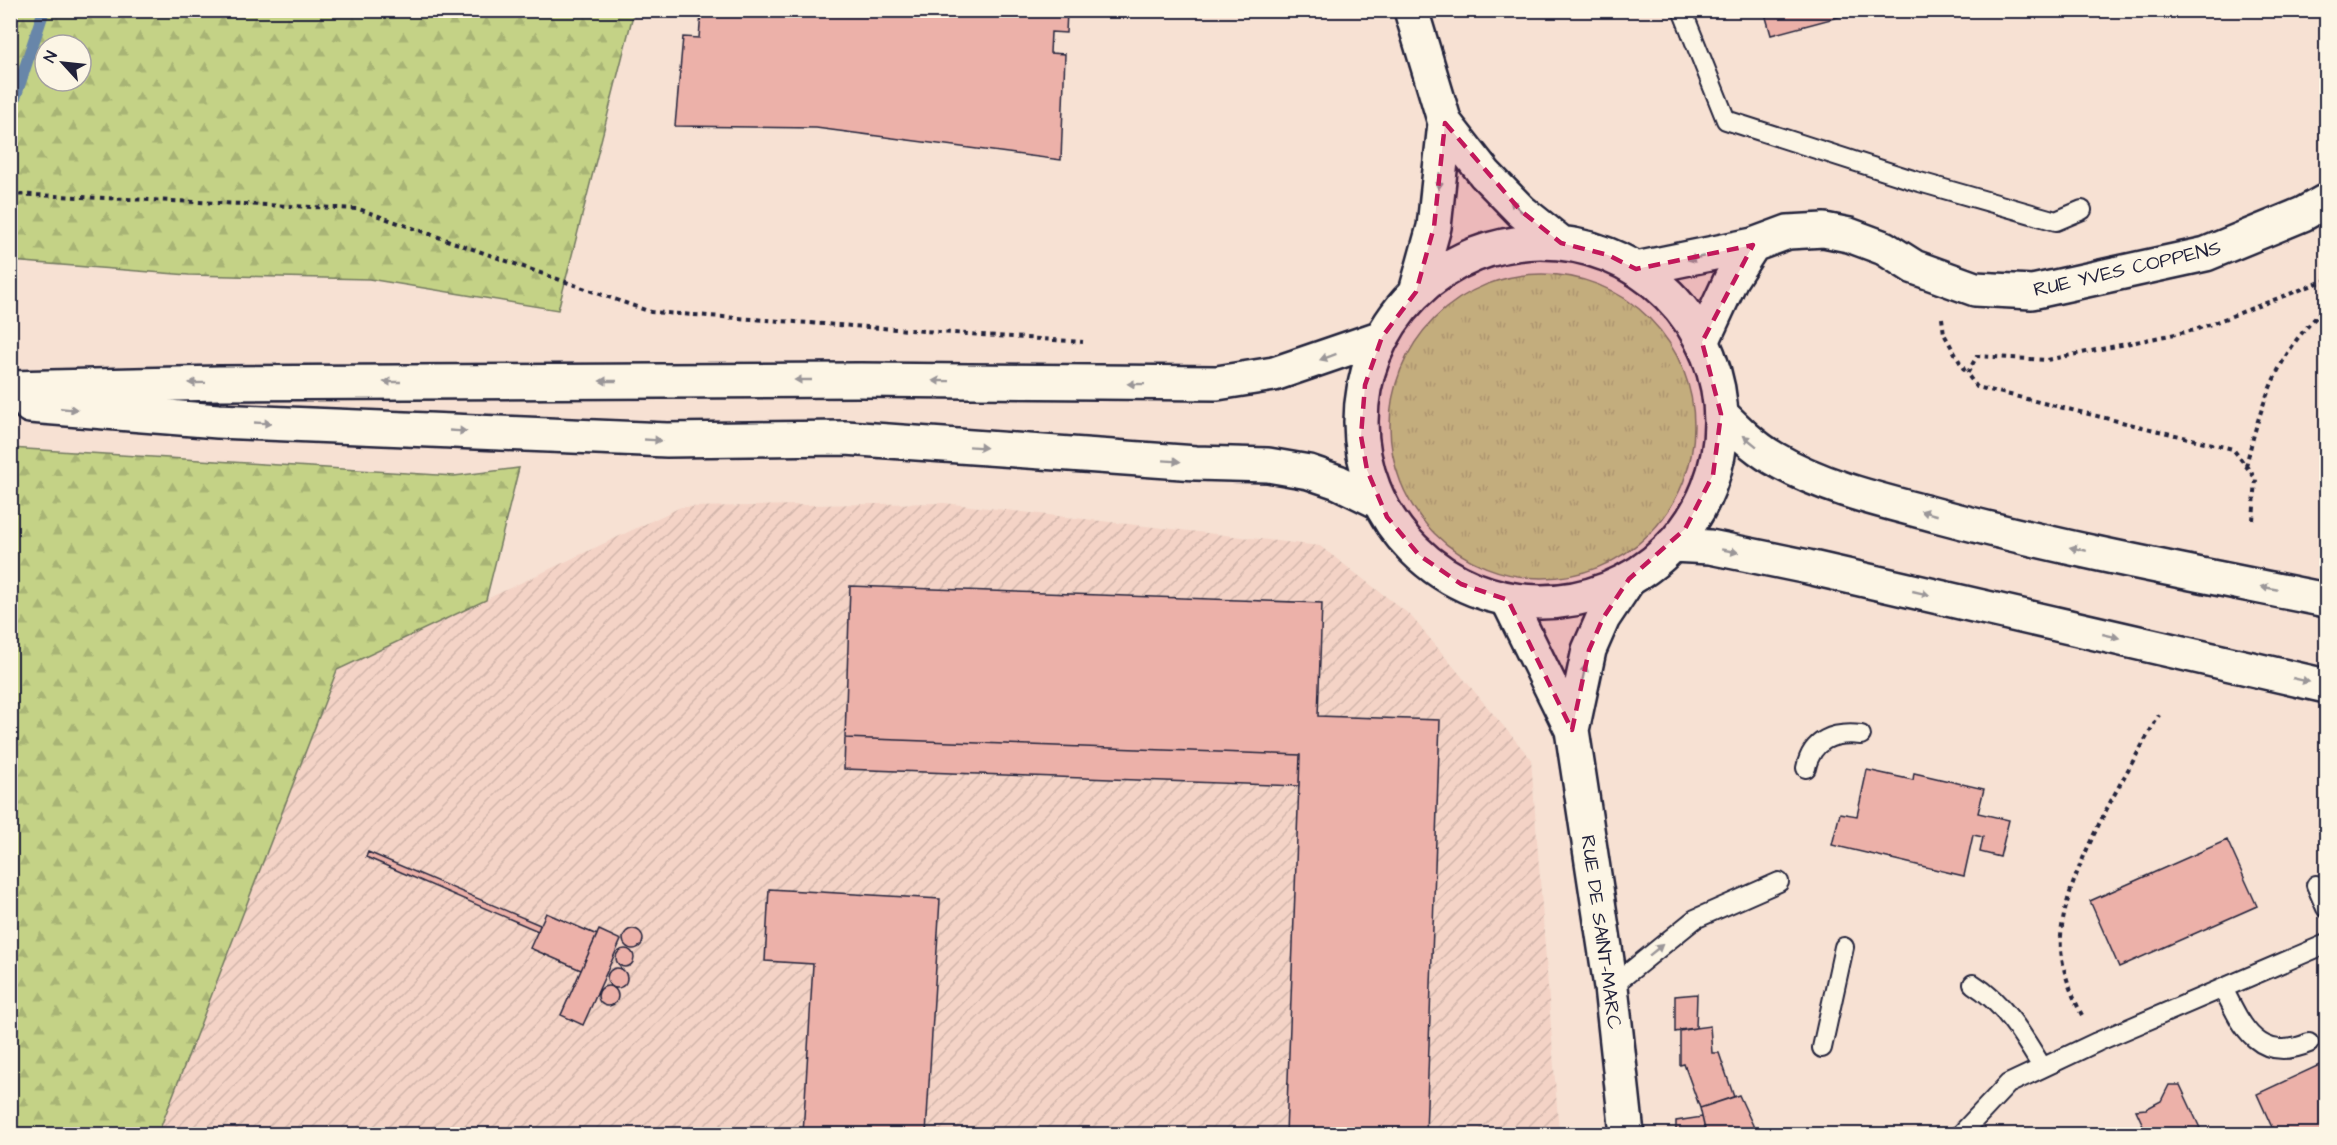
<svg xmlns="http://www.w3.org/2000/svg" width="2337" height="1145" viewBox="0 0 2337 1145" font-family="'Architects Daughter',sans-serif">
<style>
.industrial{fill:url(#industrial-furrows)}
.grass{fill:url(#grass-tufts);stroke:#737a60;stroke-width:1.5}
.forest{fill:url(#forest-firs);stroke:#737a60;stroke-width:1.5;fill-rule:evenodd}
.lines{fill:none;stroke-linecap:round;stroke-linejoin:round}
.stream{stroke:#6786a9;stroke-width:12}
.building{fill:#ecb1a9;stroke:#22223b;stroke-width:1.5}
.lane-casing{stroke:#22223b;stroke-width:22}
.secondary-casing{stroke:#22223b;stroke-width:38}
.primary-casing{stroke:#22223b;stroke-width:38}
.path{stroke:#22223b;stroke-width:4;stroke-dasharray:4.5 4.5;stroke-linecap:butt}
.lane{stroke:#fcf5e5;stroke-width:18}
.secondary{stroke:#fcf5e5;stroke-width:33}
.primary{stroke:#fcf5e5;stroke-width:33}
.oneway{fill:#9a9698}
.marked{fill:#c2185b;fill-opacity:0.2;stroke:#c2185b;stroke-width:4.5;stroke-dasharray:12 8;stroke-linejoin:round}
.labels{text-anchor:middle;stroke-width:6;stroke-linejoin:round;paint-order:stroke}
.street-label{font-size:20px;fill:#22223b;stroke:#fcf5e5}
</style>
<defs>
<pattern id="industrial-furrows" width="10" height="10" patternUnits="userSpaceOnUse" patternTransform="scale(1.5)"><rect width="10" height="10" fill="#f4d3c6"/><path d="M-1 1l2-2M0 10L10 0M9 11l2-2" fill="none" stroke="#d1b5ab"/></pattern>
<pattern id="grass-tufts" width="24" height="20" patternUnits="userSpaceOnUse" patternTransform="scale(1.5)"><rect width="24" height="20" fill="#c4d286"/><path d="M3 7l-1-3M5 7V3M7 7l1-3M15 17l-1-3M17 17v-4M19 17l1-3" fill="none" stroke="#a8b475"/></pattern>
<pattern id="forest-firs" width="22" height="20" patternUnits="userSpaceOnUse" patternTransform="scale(1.5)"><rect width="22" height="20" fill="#c4d286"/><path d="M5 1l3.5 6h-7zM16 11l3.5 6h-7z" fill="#a8b475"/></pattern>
</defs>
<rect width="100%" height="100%" fill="#f7e1d3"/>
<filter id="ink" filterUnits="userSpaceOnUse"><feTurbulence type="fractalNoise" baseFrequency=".0167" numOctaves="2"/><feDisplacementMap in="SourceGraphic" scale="12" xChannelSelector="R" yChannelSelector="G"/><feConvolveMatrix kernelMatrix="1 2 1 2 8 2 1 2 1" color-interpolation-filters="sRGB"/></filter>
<g filter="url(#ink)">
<path class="industrial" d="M944,503L1320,546L1410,615L1531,759L1559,1134H158L337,670L681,507Z"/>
<path class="grass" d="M1390 426a152 152 0 1 1 304 0a152 152 0 1 1-304 0Z"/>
<path class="forest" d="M10,11H634L558,310L369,279L189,275L11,261ZM45,45H81V81H45Z
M10,448L454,476L519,468L486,600L337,670L158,1134H11Z"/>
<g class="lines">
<path class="stream" d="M10,113L44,10"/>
</g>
<path class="building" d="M711,10H1067L1066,33L1051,32L1050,53L1065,54L1061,160L816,128L675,126L683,37L699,38L701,13H711Z
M1764,10H1841L1842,16L1771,35Z
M850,586L1322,603L1318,716L1440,720L1426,1134H1286L1300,755L845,738Z
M845,738L1300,755L1299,786L844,769Z
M1867,770L1913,780L1914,773L1984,789L1978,813L2009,820L2000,857L1980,852L1983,837L1973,835L1964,876L1832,845L1840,813L1857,816Z
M2227,840L2257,906L2119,967L2090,901Z
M368,852L540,925L538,931L366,857Z
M769,889L940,899L926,1134H803L813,964L765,961Z
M546,913L597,935L581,970L530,948Z
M623 939a10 10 0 1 1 20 0a10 10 0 1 1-20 0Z
M599,930L621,940L583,1025L561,1015Z
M616 958a9 9 0 1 1 18 0a9 9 0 1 1-18 0Z
M607 978a10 10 0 1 1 20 0a10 10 0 1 1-20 0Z
M598 996a10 10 0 1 1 20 0a10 10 0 1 1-20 0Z
M1697,994L1696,1028L1675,1032V996Z
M1710,1026L1712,1053H1719L1734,1097L1700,1108L1684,1064L1680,1065V1030Z
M2326,1062V1134H2275L2257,1094Z
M2169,1085H2180L2200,1128L2185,1134H2147L2136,1110L2146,1109L2161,1101Z
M1739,1095L1757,1134H1706L1700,1108Z
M1702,1117L1706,1134H1676V1121Z"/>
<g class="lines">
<defs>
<path id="lane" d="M1682,10L1726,120L1916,181L2056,221L2082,210
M1806,768C1812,739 1834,732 1861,735
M2316,885L2326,908
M1973,984C2004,1003 2024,1037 2042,1067
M1611,987L1695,919L1779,882
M2223,988C2242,1027 2259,1064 2309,1043
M1822,1048L1844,947
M1961,1134L2008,1084L2097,1042L2326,944"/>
<path id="secondary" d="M1636,269L1753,245L1788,232L1824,230L1849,235L1884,248L1914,267L1975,289L2032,292L2206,254L2303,214L2326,201
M1702,342L1731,279L1753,245
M1508,600L1572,730L1611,987L1627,1134
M1572,730L1589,650L1603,618L1629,579"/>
<path id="primary" d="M1411,10L1445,123L1485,174L1521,211L1561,243
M1361 422a180 180 0 1 1 360 0a180 180 0 1 1-360 0Z
M1416,292L1434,227L1445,123
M10,388L219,383L861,380L1217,383L1274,374L1382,337
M30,406L218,421L667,440L846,438L1196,463L1268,465L1309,472L1338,482L1379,502
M1721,414C1737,430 1753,446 1773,458C1824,488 1883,501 1940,516C2067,550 2197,574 2326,600
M1672,545L1710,547L1808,567L2326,686"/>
</defs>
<use href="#lane" class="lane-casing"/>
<use href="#secondary" class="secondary-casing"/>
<use href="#primary" class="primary-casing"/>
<path class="path" d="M10,194L359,209L651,312L1083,342
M1942,318L1944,334L1966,373
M2246,466C2256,423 2268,382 2293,345C2302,331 2316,318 2326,306
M2253,520L2256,479L2233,449L1977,387L1967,374L1977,356L2047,360L2195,330L2326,280
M2082,1015C2072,996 2063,973 2061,950C2056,884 2127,774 2159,715"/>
<use href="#lane" class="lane"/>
<use href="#secondary" class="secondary"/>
<use href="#primary" class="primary"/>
</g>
<defs><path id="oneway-solid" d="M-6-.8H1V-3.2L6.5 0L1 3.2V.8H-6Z" transform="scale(1.5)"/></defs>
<g class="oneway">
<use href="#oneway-solid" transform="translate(1439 181) rotate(95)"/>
<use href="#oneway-solid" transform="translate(1516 206) rotate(-135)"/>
<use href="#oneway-solid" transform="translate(1696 258) rotate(167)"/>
<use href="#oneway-solid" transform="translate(1328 357) rotate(160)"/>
<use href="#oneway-solid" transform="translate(803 380) rotate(180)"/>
<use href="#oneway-solid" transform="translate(608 381) rotate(180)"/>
<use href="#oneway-solid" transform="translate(941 381) rotate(-179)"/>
<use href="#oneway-solid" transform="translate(392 382) rotate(180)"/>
<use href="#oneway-solid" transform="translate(197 383) rotate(179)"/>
<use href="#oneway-solid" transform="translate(1136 384) rotate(-179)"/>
<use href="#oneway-solid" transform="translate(69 409) rotate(5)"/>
<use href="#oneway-solid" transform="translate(263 423) rotate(3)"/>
<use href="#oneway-solid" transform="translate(458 431) rotate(3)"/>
<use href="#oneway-solid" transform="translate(653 440) rotate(3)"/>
<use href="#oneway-solid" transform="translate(1750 441) rotate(-141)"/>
<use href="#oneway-solid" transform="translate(978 447) rotate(4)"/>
<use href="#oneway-solid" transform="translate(1172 461) rotate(4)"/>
<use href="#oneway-solid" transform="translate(1929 513) rotate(-165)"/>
<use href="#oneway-solid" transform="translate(2078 549) rotate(-168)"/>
<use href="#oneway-solid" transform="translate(1730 551) rotate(10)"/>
<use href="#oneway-solid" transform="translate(2269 588) rotate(-169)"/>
<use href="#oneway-solid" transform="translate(1921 593) rotate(13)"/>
<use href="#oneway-solid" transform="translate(2111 636) rotate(13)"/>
<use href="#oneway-solid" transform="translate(1584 673) rotate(-78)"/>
<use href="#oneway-solid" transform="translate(2301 680) rotate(13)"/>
<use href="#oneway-solid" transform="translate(1656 950) rotate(-39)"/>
</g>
</g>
<path class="marked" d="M1445,123L1521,211L1561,243L1608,255L1636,269L1753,245L1702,342L1721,414L1713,475L1685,529L1629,579L1603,618L1589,650L1572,730L1508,600L1461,584L1419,555L1387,517L1367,470L1361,436L1365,385L1382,337L1416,292L1434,227Z"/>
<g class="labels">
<g class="street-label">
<text transform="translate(2127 268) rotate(-13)" y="7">RUE YVES COPPENS</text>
<text transform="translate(1602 932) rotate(82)" y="7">RUE DE SAINT-MARC</text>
</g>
</g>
<rect width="2337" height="1145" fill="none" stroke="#fcf5e5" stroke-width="36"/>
<rect x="18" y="18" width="2301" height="1109" fill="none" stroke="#22223b" stroke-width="2" filter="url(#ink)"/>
<g transform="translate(63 63) rotate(297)"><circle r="28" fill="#fcf5e5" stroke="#a5a1a1" stroke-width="1.5"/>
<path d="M0-4.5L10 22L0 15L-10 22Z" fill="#22223b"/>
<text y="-9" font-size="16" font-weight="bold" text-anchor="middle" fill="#22223b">N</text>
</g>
</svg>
